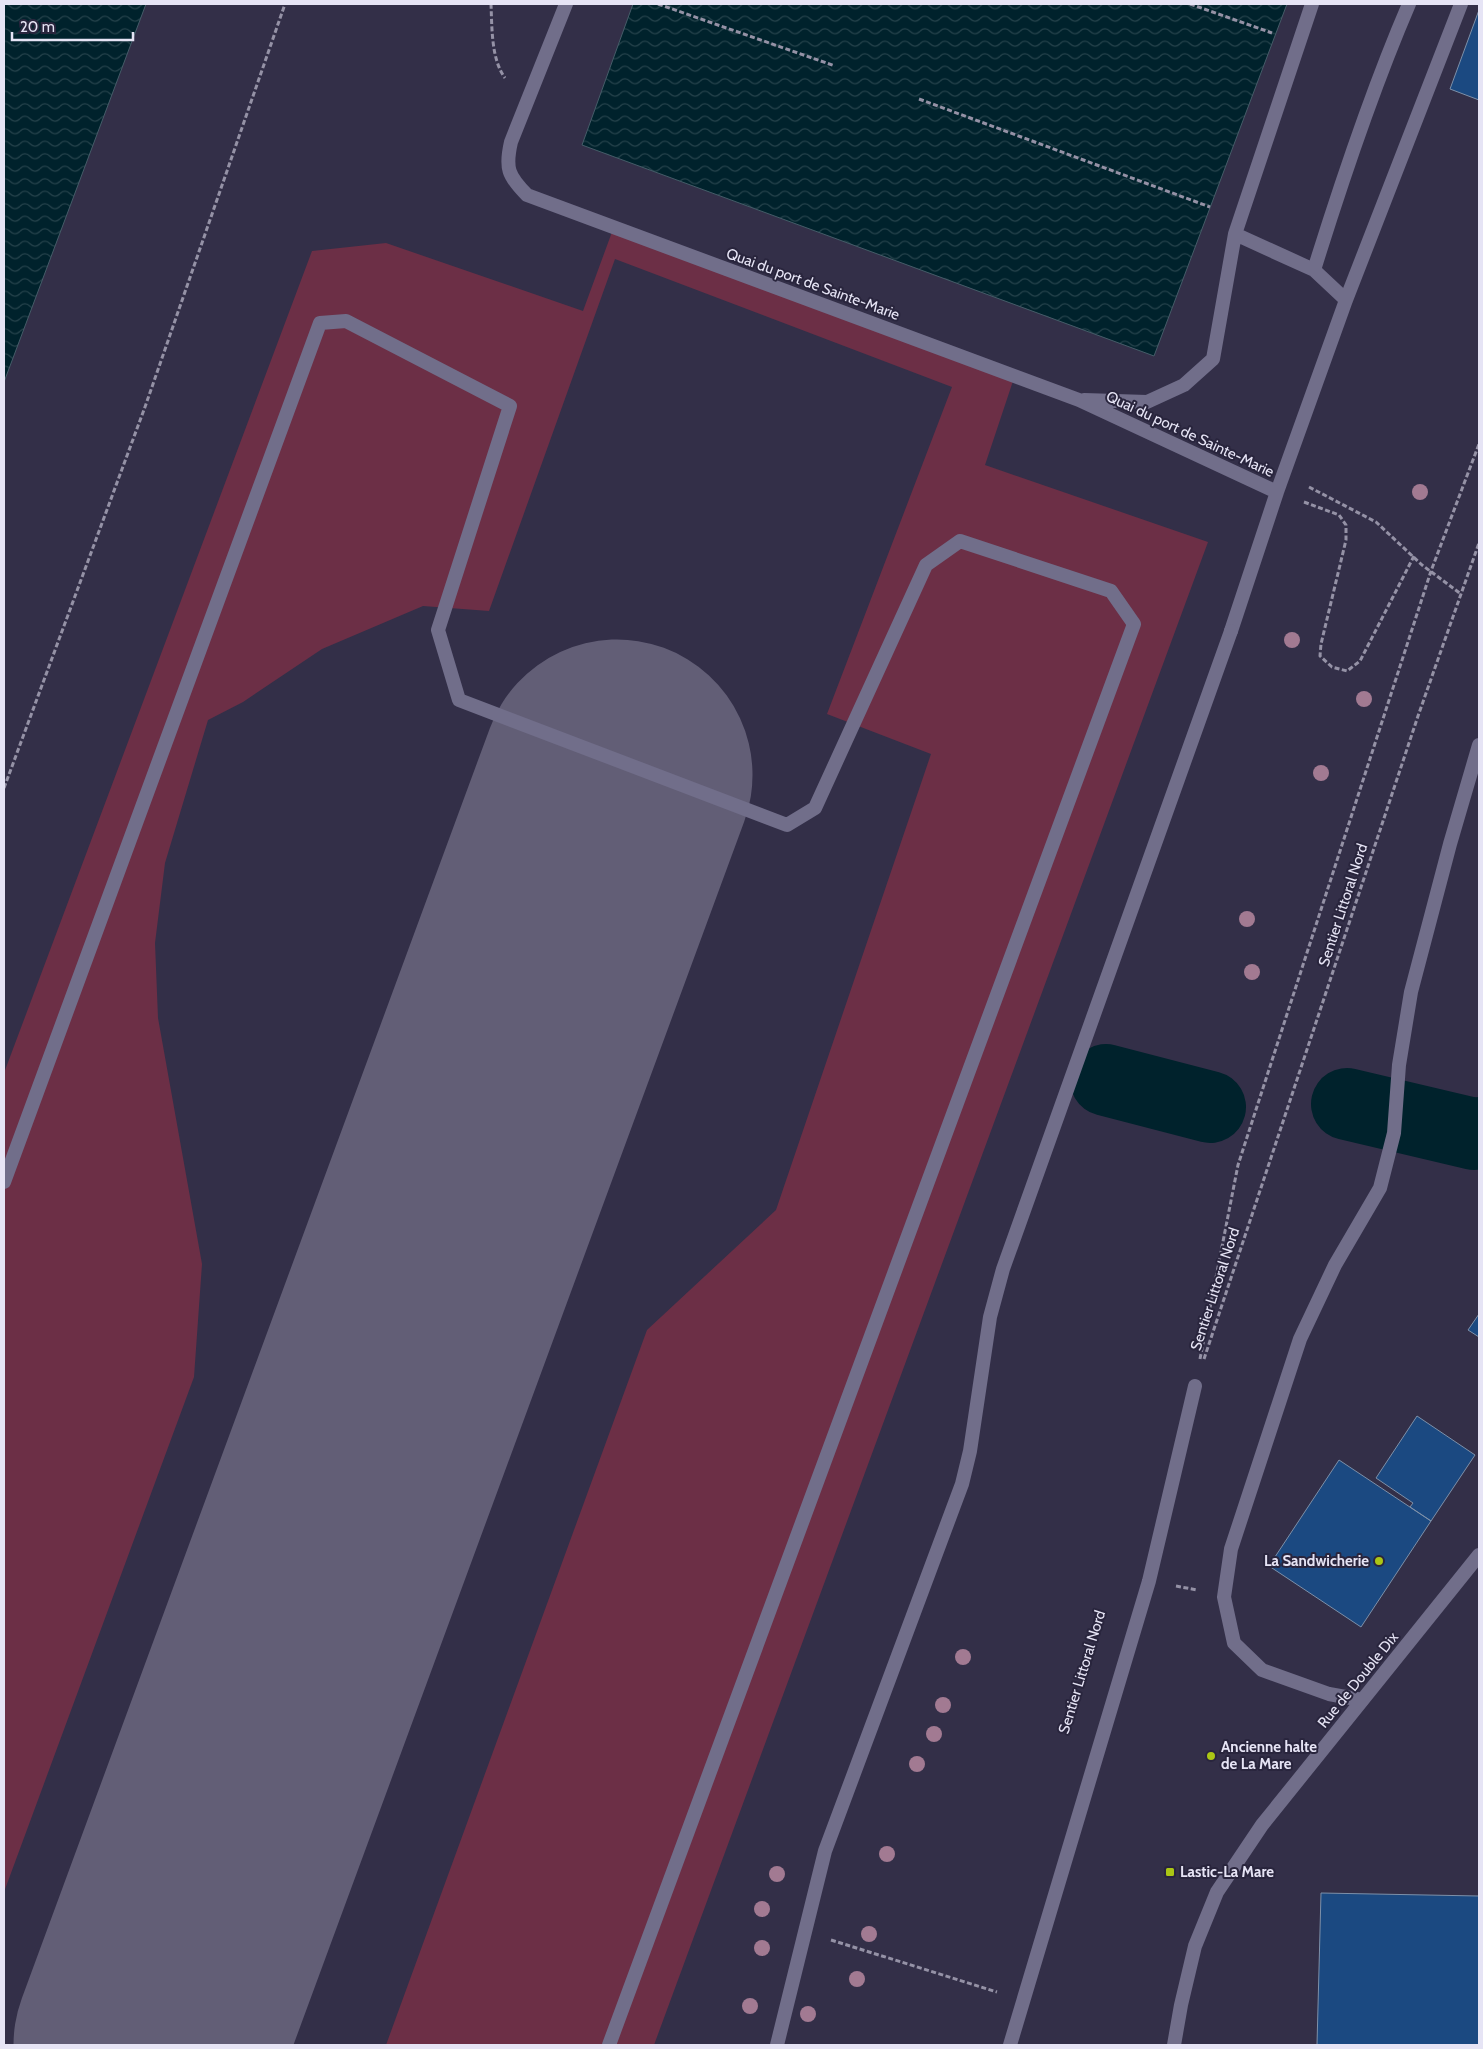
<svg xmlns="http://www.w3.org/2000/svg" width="1483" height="2049" viewBox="0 0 1483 2049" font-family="Cabin,sans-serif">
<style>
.green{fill:#6c2f46}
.water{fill:url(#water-waves);stroke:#455c68}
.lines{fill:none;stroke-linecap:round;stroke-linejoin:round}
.river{stroke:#00222c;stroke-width:72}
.runway{stroke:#625e76;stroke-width:271}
.building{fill:#1b4981;stroke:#7d90a9}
.path{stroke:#9592a6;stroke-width:3;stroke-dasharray:5 2.5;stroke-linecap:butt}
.service{stroke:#716e8a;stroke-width:14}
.minor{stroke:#716e8a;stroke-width:14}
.tertiary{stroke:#716e8a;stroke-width:14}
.tree{fill:#a27a92}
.poi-dot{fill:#abc615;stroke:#29253d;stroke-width:2}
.labels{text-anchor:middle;stroke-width:4;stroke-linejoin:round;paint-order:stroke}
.street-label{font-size:15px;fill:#e6e4f5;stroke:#29253d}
.poi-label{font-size:15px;font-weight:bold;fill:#e6e4f5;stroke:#29253d;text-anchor:start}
</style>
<defs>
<pattern id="water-waves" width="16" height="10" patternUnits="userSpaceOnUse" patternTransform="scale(1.25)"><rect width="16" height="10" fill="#00222c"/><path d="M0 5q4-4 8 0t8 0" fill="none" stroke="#25424b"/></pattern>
</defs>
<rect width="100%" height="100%" fill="#332f48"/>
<path class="green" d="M612,232L1013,381L985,465L1208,542L654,2045H386L647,1330L776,1210L931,754L827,714L952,387L615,259L489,611L423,606L322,649L243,702L208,720L165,863L155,943L158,1018L202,1264L194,1377L4,1892V1073L312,251L386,243L583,311Z"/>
<path class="water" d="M4,4H146L4,382Z
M633,4H1287L1154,356L582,145Z"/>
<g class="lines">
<path class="river" d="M1106,1080L1210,1107
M1347,1104L1474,1134L1479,1133"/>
<path class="runway" d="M149,2045L617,775"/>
</g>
<path class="building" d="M1479,10V100L1450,89Z
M1479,1314V1337L1468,1330Z
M1417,1416L1475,1455L1431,1521L1410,1507L1413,1503L1376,1478Z
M1339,1460L1431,1521L1361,1627L1269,1566Z
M1321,1893L1479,1896V2045H1317Z"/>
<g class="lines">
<path class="path" d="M491,4C492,27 491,59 505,78
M658,4L835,66
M1190,4L1272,33
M919,99L1210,207
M1309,487L1376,522L1422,565L1461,594
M1304,502L1339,515L1346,525V540L1321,644L1320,656L1332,667L1347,671L1360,661L1414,556
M4,788L145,407L285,4
M1200,1359L1238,1165L1431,571L1479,444
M1204,1359L1418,716L1479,543
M1176,1586L1197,1590
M831,1940L997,1992"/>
<path class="service" d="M566,4L511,142C505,168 508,176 527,195L1079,400L1277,492
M1235,234L1314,270L1346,300
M1314,270C1342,180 1372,90 1409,4
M1084,400L1147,402L1184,385L1213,359L1235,234L1312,4
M1231,631L1277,492L1346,300L1461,4
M4,1182L320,323L346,321L510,406L438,630L459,700L787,825L815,808L926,565L960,541L1111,591L1134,624L609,2045
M1362,1700L1329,1694L1262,1670L1234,1643L1224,1597L1231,1549L1300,1339L1335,1265L1380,1188L1394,1133L1399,1065L1411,992L1450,844L1479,745
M1010,2045L1149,1581L1195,1386"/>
<path class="minor" d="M777,2045L825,1851L962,1484L970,1451L990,1317L1003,1269L1231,631"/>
<path class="tertiary" d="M1174,2045L1181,2005L1195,1946L1217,1892L1262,1825L1479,1555"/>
</g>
<g class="tree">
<circle cx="1420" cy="492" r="8"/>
<circle cx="1292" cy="640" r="8"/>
<circle cx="1364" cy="699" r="8"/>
<circle cx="1321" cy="773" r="8"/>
<circle cx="1247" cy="919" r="8"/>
<circle cx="1252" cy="972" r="8"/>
<circle cx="963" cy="1657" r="8"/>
<circle cx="943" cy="1705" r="8"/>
<circle cx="934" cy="1734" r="8"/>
<circle cx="917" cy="1764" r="8"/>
<circle cx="887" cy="1854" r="8"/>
<circle cx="777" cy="1874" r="8"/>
<circle cx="762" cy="1909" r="8"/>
<circle cx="869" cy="1934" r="8"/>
<circle cx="762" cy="1948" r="8"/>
<circle cx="857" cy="1979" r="8"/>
<circle cx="750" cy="2006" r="8"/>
<circle cx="808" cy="2014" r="8"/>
</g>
<g class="poi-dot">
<circle cx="1379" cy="1561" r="5"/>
<circle cx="1211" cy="1756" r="5"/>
<rect x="1165" y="1867" width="10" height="10" rx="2.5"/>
</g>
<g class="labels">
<g class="street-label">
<text transform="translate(813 284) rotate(20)" y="5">Quai du port de Sainte-Marie</text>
<text transform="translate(1190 434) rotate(25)" y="5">Quai du port de Sainte-Marie</text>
<text transform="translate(1343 905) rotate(-72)" y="5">Sentier Littoral Nord</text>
<text transform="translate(1215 1289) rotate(-72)" y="5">Sentier Littoral Nord</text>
<text transform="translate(1082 1672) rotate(-73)" y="5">Sentier Littoral Nord</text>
<text transform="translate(1358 1680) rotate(-51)" y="5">Rue de Double Dix</text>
</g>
<g class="poi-label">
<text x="1369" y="1566" text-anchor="end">La Sandwicherie</text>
<text x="1221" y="1752">Ancienne halte<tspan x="1221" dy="17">de La Mare</tspan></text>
<text x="1180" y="1877">Lastic-La Mare</text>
</g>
</g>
<rect width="1483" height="2049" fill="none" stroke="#e6e4f5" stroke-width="10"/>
<path d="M12 32v8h121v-8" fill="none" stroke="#e6e4f5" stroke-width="2.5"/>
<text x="20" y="32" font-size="15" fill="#e6e4f5" stroke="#29253d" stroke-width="4" paint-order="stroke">20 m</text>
</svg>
